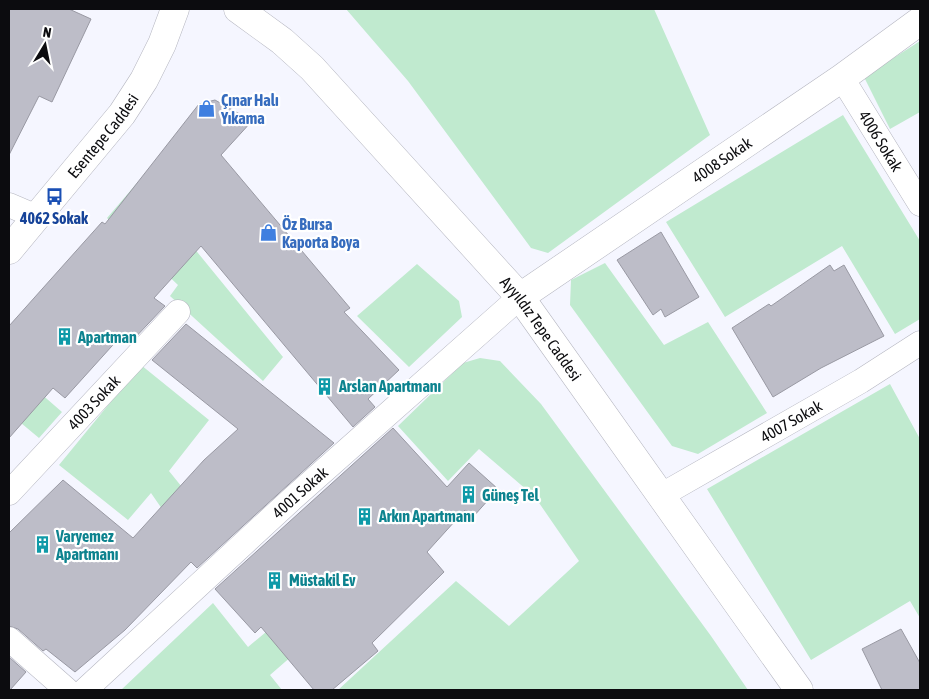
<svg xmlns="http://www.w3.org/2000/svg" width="929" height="699" viewBox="0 0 929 699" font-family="'Asap Condensed',sans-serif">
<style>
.green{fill:#c0eacf}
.building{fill:#bdbdc8;stroke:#9999a3}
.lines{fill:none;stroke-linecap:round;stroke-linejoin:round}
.service-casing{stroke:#b5b6c0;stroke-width:25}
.minor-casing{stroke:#b5b6c0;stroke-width:29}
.secondary-casing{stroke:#b5b6c0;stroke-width:29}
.service{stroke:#fff;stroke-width:24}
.minor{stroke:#fff;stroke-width:28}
.secondary{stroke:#fff;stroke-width:28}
.labels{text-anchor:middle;stroke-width:4.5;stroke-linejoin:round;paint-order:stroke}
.shop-label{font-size:16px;font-weight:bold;fill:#366cbe;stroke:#fff;text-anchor:start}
.street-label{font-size:16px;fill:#0c0c0f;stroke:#fff}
.transit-label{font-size:16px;font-weight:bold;fill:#164399;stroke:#fff}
.culture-label{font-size:16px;font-weight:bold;fill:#0d838f;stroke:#fff;text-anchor:start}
</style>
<rect width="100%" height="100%" fill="#f5f6ff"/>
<path class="green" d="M346,9H654L710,135L548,253L531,248L408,81Z
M920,41V112L890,129L864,77Z
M843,115L920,241V319L895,334L842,246L725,317L666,222Z
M137,183L189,242L283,357L263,381L170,296L178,285L107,218Z
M605,263L664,345L708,322L767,413L698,454L672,446L570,305L571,280Z
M417,264L459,301L462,317L409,367L357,316Z
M480,358L500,361L541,404L711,636L748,690H338L456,581L509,626L579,561L535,497L479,449L448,481L398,426L463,363Z
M141,365L209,420L169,471L223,538L198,561L151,493L128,520L59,465Z
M9,366L62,412L39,438L9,413Z
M890,384L920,439V618L910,601L811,660L707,489Z
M332,577L353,603L270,675L282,690H121L213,603L248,647Z"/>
<path class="building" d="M9,9H69L91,19L52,102L39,96L9,155Z
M215,100L252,121L221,155L350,308L344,312L399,370L368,399L375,407L353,427L201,246L154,298L165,306L130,343L121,336L65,398L53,388L9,438V326L102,222L105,224L199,104Z
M661,232L699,297L665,317L661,309L653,315L617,260Z
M830,265L834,271L844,265L884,336L821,368L773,397L732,328L769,304L771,306Z
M186,324L334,443L197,568L191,562L125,630L75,672L46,649L43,651L18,629L9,626V533L63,480L133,538L204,460L238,429L152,360Z
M393,428L447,487L469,463L498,489L473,517L465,510L427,552L444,572L372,643L378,651L332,690H314L261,627L255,633L215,589Z
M901,629L920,663V690H882L862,649Z
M9,657L26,672L10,690H9Z"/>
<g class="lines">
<defs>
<g id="service">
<path id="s1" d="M842,78L920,204"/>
<path d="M9,205L37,217"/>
<path id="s2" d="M9,493L178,312"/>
<path id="s3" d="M660,496L861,381L920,343"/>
<path d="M9,639L67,690"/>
<path id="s4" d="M85,690L293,498L520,297"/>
</g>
<g id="minor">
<path id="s5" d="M520,297L842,78L920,21"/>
</g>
<g id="secondary">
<path id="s6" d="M238,9L282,41L312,68L520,297L799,690"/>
<path id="s7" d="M9,250L122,114L144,80L162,44L175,9"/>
</g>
</defs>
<use href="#service" class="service-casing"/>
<use href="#minor" class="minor-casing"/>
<use href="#secondary" class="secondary-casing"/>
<use href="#service" class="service"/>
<use href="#minor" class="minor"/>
<use href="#secondary" class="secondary"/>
</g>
<defs>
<symbol id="shop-bare" viewBox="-9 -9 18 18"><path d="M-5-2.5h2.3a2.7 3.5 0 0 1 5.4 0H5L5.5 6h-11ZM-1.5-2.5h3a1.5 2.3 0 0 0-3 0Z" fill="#3f7fe0" stroke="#fff" stroke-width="2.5" paint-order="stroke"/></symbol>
<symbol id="bus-bare" viewBox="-9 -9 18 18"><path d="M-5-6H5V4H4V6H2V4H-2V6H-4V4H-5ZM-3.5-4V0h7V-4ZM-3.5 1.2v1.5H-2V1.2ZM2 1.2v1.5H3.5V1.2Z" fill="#1a4fb4" stroke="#fff" stroke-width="2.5" paint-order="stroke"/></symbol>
<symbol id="building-bare" viewBox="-9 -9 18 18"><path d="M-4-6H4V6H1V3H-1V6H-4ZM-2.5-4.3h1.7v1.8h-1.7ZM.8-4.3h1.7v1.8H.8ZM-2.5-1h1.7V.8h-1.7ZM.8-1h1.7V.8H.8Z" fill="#0f9aa8" stroke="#fff" stroke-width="2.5" paint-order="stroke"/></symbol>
</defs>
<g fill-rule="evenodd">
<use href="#shop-bare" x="194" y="96" width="25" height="25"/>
<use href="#bus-bare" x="42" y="184" width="25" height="25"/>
<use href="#shop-bare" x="256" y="220" width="25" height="25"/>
<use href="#building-bare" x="52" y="324" width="25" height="25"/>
<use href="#building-bare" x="312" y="374" width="25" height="25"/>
<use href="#building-bare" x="456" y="482" width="25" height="25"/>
<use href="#building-bare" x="352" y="504" width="25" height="25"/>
<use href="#building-bare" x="30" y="532" width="25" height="25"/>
<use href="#building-bare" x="262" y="568" width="25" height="25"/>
</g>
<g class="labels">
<g class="shop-label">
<text x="221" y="106">Çınar Halı<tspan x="221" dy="18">Yıkama</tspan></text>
<text x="282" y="230">Öz Bursa<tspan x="282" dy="18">Kaporta Boya</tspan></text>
</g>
<g class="street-label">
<text dy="6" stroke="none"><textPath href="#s7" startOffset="148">Esentepe Caddesi</textPath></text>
<text dy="6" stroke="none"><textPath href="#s1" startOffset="74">4006 Sokak</textPath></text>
<text dy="6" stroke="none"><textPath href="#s5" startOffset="244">4008 Sokak</textPath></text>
<text dy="6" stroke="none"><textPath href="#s6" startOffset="442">Ayyıldız Tepe Caddesi</textPath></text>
<text dy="6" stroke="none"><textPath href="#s2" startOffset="124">4003 Sokak</textPath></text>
<text dy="6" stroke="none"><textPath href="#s3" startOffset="151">4007 Sokak</textPath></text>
<text dy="6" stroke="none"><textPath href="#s4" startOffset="292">4001 Sokak</textPath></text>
</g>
<g class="transit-label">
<text x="54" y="224">4062 Sokak</text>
</g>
<g class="culture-label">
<text x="78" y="343">Apartman</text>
<text x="339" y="392">Arslan Apartmanı</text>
<text x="482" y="501">Güneş Tel</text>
<text x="379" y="522">Arkın Apartmanı</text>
<text x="56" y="542">Varyemez<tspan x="56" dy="18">Apartmanı</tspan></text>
<text x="289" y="586">Müstakil Ev</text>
</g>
</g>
<rect width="929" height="699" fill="none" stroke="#0c0c0f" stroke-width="20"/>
<g transform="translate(45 45) rotate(10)" stroke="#ffffff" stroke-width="4" paint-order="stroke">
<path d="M0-4L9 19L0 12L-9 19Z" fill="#0c0c0f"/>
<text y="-8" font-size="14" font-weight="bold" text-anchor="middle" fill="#0c0c0f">N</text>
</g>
</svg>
